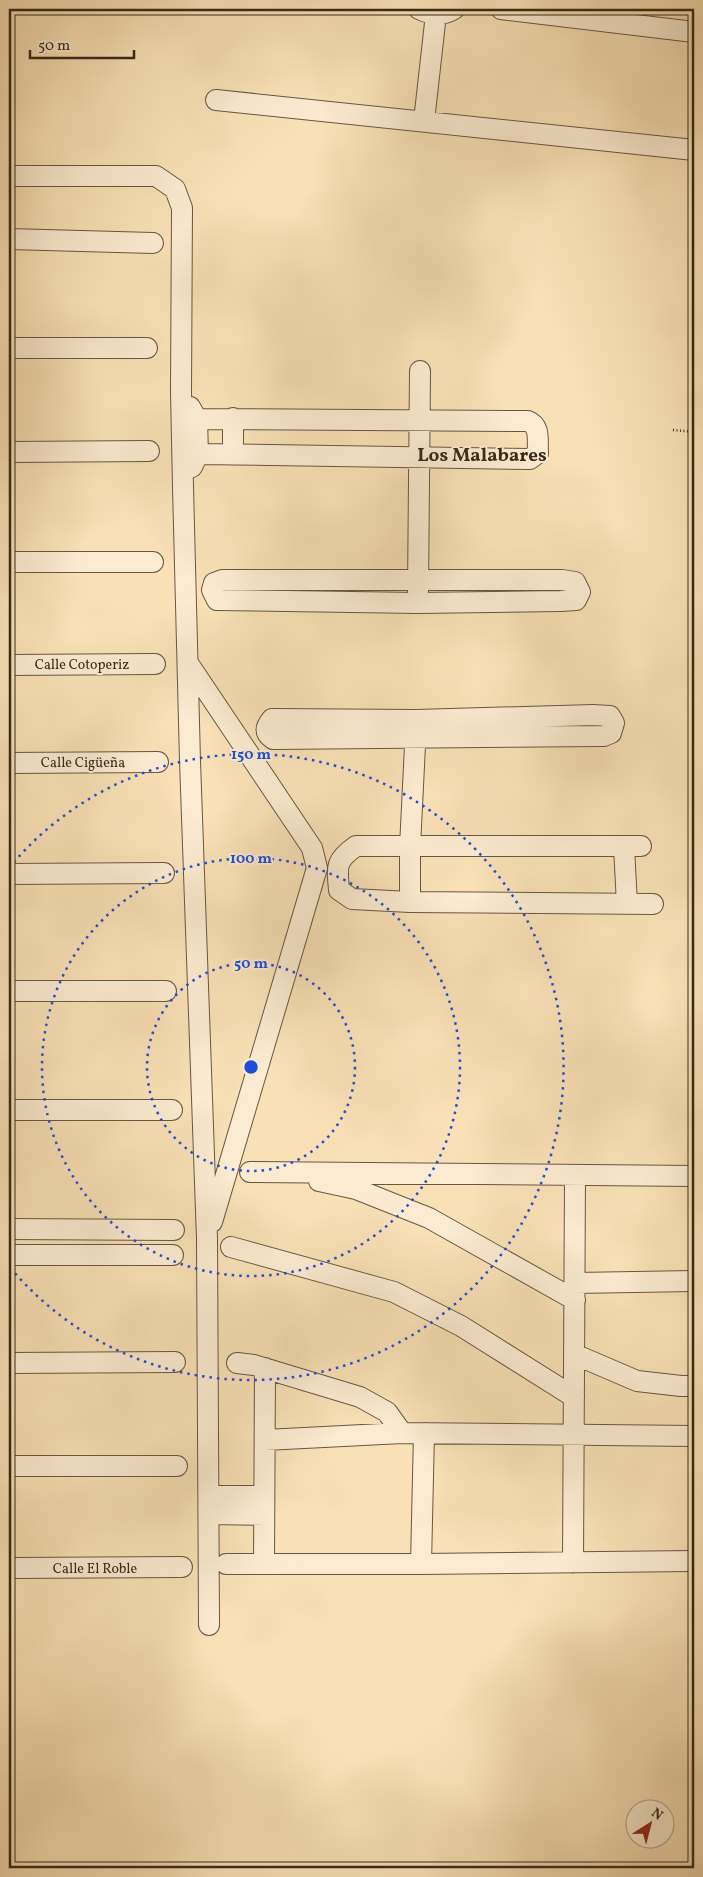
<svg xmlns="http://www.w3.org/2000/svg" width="703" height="1877" viewBox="0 0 703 1877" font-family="Vollkorn,serif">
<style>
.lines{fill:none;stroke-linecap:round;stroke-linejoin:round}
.minor-casing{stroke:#675741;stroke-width:22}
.path{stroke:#36291a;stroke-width:2.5;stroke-dasharray:1 2.5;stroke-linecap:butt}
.minor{stroke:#fbebd0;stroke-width:20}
.ring{fill:none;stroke:#1d4ed8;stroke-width:2.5;stroke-dasharray:2.5 5}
.labels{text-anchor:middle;stroke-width:4;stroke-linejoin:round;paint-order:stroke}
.street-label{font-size:14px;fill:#36291a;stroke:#fbebd0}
.district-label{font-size:19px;font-weight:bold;fill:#36291a;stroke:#fbebd0}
.centre{fill:#1d4ed8;stroke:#fbebd0;stroke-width:2.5}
.ring-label{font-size:15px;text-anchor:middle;font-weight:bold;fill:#1d4ed8;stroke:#fbebd0;stroke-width:4;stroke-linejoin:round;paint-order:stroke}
</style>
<rect width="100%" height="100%" fill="#f9e0b6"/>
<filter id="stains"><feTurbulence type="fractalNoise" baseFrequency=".004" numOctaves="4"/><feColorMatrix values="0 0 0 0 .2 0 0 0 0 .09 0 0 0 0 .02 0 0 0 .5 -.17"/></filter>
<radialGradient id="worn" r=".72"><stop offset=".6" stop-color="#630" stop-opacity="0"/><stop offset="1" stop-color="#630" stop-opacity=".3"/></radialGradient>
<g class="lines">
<defs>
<path id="minor" d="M419,9C431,15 443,16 454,9
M501,9L694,32
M216,100L694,150
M424,121L436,14
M9,176H156L175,189L182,208L181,392L183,487L190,761L207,1239L209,1625
M9,239L153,243
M9,348H147
M190,407L197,419L198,454L192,467
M233,418V455
M197,419L528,421C541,426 537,441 538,453L530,459L198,454
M9,452L149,451
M9,562H153
M222,580H562L575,582L580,592L576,600L561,601L417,603L217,600L212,590L214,583Z
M418,591L420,371
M188,663L312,848L317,868L212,1222
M9,665L155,664
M593,715L610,716L614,723L611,733L604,736L273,739C264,733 265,727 272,719L416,720Z
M9,763L158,762
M641,846H356C335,861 337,866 339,890L352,899L410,902L653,904
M624,847L627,904
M9,874L164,873
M410,902V847L416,725
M9,991H166
M9,1110H172
M250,1172L694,1176
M319,1181L356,1189L429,1218L575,1300
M9,1229L174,1230
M231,1247L394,1292L461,1326L574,1397
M9,1255H173
M575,1283L694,1281
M574,1354L637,1381L681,1386H694
M9,1363L175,1362
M237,1363L254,1365L360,1397L387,1412L402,1433
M265,1440L402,1433L694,1436
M9,1466H177
M209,1496H263
M209,1514L264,1515
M573,1563L575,1175
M226,1564H421L694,1561
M264,1564L265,1368
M421,1564L424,1433
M9,1568L182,1567"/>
</defs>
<use href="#minor" class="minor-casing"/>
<path class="path" d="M673,430L694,432"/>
<use href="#minor" class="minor"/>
</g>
<g class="ring">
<circle cx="251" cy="1067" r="104"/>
<circle cx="251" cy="1067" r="209"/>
<path d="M9 868A313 313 0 1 1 9 1266"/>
</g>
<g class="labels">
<g class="street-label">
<text x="82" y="669">Calle Cotoperiz</text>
<text x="83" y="767">Calle Cigüeña</text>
<text x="95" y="1573">Calle El Roble</text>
</g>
<g class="district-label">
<text x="482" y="461">Los Malabares</text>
</g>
</g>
<circle cx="251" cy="1067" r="8" class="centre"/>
<g class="ring-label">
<text x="251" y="759">150 m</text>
<text x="251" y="863">100 m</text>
<text x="251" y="968">50 m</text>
</g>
<rect width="703" height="1877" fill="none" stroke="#f9e0b6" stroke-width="30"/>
<rect x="10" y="10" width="683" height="1857" fill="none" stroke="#36291a" stroke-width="2.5"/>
<rect x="15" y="15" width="673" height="1847" fill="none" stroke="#36291a"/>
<g transform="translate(650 1824) rotate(36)"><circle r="24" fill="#fbebd0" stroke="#ac9d87"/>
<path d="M0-4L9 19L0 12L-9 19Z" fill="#8f2418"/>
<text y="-8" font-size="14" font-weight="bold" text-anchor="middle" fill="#36291a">N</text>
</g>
<path d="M30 50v8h104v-8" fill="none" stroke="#36291a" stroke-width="2.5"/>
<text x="38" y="50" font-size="15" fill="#36291a" stroke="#fbebd0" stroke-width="4" paint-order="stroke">50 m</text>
<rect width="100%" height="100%" filter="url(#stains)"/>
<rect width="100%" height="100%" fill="url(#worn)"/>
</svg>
